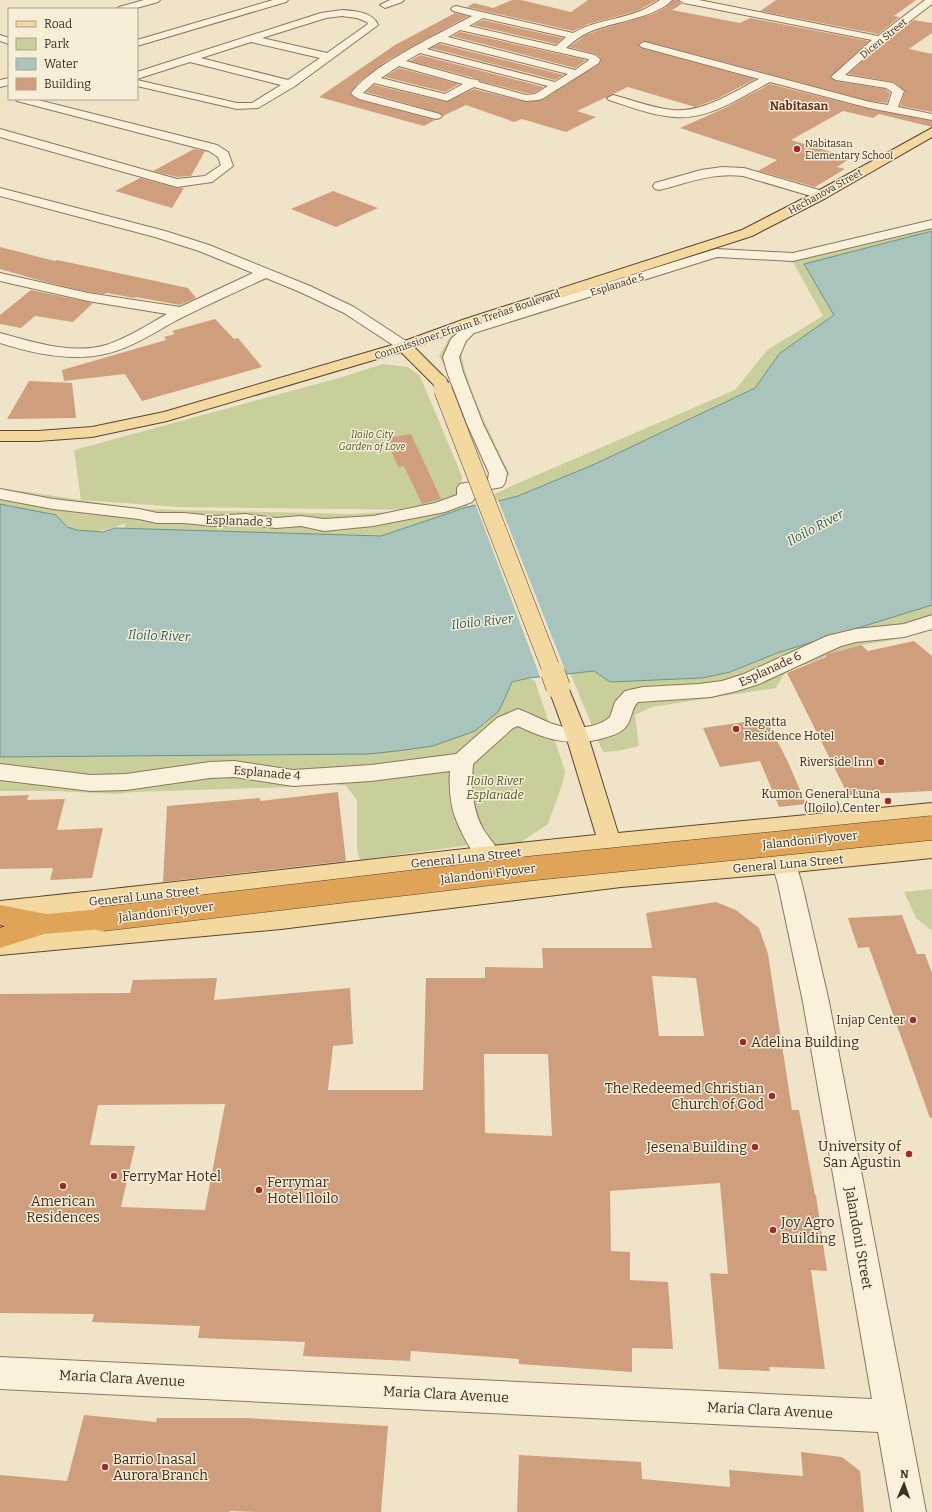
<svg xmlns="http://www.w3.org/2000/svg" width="932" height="1512" viewBox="0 0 932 1512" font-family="Bitter,serif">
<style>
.green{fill:#c9cf9b}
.water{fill:#a9c4bc;stroke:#6f938a}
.pier{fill:#f0e4c8}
.building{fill:#cf9f7d;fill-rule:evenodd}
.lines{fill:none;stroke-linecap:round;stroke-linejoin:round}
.minor-casing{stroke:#8d765c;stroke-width:2}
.major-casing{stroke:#5b4430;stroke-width:2}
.highway-casing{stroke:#5b4430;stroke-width:2}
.minor{fill:#faf1dc;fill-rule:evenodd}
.major{fill:#f3d9a0;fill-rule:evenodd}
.highway{fill:#e0a458;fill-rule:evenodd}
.major-bridge-far2-casing{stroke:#5b4430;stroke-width:15;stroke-linecap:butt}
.major-bridge-far1-casing{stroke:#5b4430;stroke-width:19;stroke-linecap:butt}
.major-bridge-casing{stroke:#5b4430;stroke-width:25;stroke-linecap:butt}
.highway-bridge-casing{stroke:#5b4430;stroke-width:25;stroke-linecap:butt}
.major-bridge-far2{stroke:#f3d9a0;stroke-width:14}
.major-bridge-far1{stroke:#f3d9a0;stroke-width:18}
.major-bridge{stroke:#f3d9a0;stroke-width:24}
.highway-bridge{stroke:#e0a458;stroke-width:24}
.poi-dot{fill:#9e2a2b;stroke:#f7eed8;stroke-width:1.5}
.labels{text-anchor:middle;stroke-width:3;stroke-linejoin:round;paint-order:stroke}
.far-street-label{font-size:10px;fill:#3d2e20;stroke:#f7eed8}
.far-poi-label{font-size:10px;fill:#3d2e20;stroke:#f7eed8;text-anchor:start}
.far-park-label{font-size:10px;font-style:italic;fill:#4d5a26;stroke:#f7eed8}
.far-quarter-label{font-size:12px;font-weight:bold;fill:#6b2e1e;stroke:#f7eed8}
.street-label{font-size:12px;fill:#3d2e20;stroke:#f7eed8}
.poi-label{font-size:12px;fill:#3d2e20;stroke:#f7eed8;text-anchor:end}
.park-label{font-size:12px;font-style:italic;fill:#4d5a26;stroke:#f7eed8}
.water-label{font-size:13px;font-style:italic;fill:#2f5d5a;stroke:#f7eed8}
.near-poi-label{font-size:14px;fill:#3d2e20;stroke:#f7eed8;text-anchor:start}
.near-street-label{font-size:14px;fill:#3d2e20;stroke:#f7eed8}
</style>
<rect width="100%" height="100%" fill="#f0e4c8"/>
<path class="green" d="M932,223V307L429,543L124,528L126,523C109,530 84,537 67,527C63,524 59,519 56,515L0,521V488L141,509L351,514L424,510L179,507L81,500L74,450L339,378L383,364L408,367L420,376L462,476L460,493L468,495L467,507L516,484L735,390L767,350L823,316L793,262L719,256L474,332C471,336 464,342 462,346C456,367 499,452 510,475L493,477L448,373L439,356L451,335L479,322L711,252L791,255Z
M932,596V627L893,640L861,645L825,655L822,659L786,671L776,688L652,707L635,715L639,746L618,751L603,752L570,673L594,671L610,682Z
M529,678L535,681L565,771L562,785L548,824L518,844L491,850L470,845L360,860L357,850V800L346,786L334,784L290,787L134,792L114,794L56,791H0V748L286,755L370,754L511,683Z
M932,889V931L916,918L904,892Z"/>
<path class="water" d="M932,231V605L777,653L730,672L702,678L610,682L594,671L529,678L512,682L499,711L475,731L433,746L405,750L370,754L0,757V504L56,515L67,527L77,530L103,532L115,528L381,536L467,507L498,501L518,496L595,464L755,388L780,353L834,315L804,264Z"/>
<path class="pier" d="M498,500L567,675L541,679L475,503Z"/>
<path class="building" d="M512,0H521L571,12L588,0H657L637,11L588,24L573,31L467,7L474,3L493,8Z
M673,0H678L682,4L672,10L740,23L750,18L869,41L830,77L836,81L885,89L890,93L887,103L870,101L645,41L640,42L639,46L641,48L755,79L717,99L695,107L628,87L577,111L596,117L566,132L522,119L514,122L466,105L443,116L440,113L366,92L374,85L447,102L474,89L526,102L542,100L600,63L601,58L596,54L569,47L575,43L586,35L599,30L656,13L666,7Z
M776,0H916L894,16L900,17L878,34L760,11Z
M455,13L468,16L388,60L359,82L350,94L359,100L435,120L424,126L319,97L395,45Z
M483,20L563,38L556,44L473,25Z
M914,20L932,23V33L909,49L932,54V112L900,106L905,91L894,82L848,74L885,42Z
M460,32L586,60L575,68L452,36Z
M440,44L564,75L555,80L431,48Z
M420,55L544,87L534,93H526L480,81L478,79L410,61Z
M399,68L459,84L445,92L385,77Z
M770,84L869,109L932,121V127L879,114L873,118L843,111L791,140L851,158L837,167L845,169L815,187L758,171L777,160L680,128L725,108Z
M194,149L205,151L191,176L177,177L153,171Z
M140,178L177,188H184L172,208L115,191Z
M333,191L378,208L336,227L291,209Z
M0,247L55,261L57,260L81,265L188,288L196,298L180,305L136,297L134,298L107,293L103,294L88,292L42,281L0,269Z
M31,290L88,302L93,303L73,322L35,316L21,328L0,324V315Z
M215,319L234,339L238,338L262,367L142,401L125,374L64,381L62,370L166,340L164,337L175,334L172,331Z
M29,381L72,383L76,418L7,419Z
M411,434L441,499L422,504L404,466L398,467L386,438Z
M914,641L932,656V791L848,795L787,673L826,657L825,655L828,654L861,645L868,651Z
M766,719L788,762L806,804L779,807L760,761L720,767L703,728Z
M338,792L346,861L163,882L167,806L260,798V801Z
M29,795L27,800L65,799L57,830L103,828L92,878L50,880L53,868L0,869V796Z
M716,902L736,910L759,928L768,954L792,1110H799L815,1195H816L827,1271L811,1270L825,1369L769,1367L770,1371L719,1369L710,1273L728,1274L720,1183L610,1191L611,1251L630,1252V1280L668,1282L673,1349L632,1348V1372L519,1364V1359L411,1351L410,1361L303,1356L305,1342L198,1338L200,1326L92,1322L94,1314L0,1313V994L130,993L133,980L217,978L214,1000L350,988L353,1044L333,1046L328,1090H423L426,978H485V967L543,968L542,948H652L646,913ZM652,976L696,978L704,1036H659ZM484,1054H548L552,1136L485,1133ZM225,1104L205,1210L121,1207L135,1146L90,1145L98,1105Z
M902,915L917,954H925L932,973V1118H930L869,947L858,948L848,918Z
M84,1415L156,1422L157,1418H245L388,1426L381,1512H257L230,1511V1512H0V1475L67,1481Z
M801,1452L842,1457L860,1471L864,1512H517L519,1455L641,1462L642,1479L730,1487L729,1470L803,1476Z"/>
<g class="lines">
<defs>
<path id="minor" d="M144,0H160L158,2L133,9H117L119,7Z
M273,0H288L286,2L137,46V40Z
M390,0H404L402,2L385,8L380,5Z
M660,0H672C656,18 611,22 589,32C580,36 573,42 566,48L595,55L600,59L599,63L542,99L538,100L526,101L474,87L447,101L374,83L363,93L440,114L442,116L440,118L436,119L359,99L351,94C369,66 441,33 472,16L453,11L451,9L453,7L456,6L573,33C593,21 616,20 638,12C646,9 653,4 660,0ZM483,18L566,37L556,46L469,26ZM460,30L588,59L589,60L575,70L448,37ZM440,42L568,74L555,82L427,49ZM420,53L548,86L535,94L526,95L479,82L478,80L471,79L406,61ZM399,66L463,84L445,94L381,78Z
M679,0H699L878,36L925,0H932V4L884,41L845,75L893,83L904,91L898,107L932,114V120L869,108L770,82C741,97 709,120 675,117C653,116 631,107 609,100L607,98L613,95C633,100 652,108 673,110C703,113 733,92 759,79L641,47L640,45L641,43L645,42L870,102L888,105L892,92L886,88L836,80L831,77L872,40L684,3Z
M342,10C355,11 373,12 378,25L295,86L258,108L237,109L137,86V80L237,103H252L281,85L190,62L137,79V72L321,13ZM342,16L357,18L367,22L368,24L327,53L262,38L326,18ZM251,42L320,58L288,80L201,58Z
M0,35L9,38V44L0,41Z
M9,78V85L0,87V80Z
M15,99H34L217,145L228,152L233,166L212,182L177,187L0,137V129L177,179L205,176L221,165L218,157L209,151L17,101Z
M722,167L744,168L826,192L827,195L826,198L821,199L743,176C712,172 688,183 659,190L655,189L653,186L655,183L701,170Z
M0,188L165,231L209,245L310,286L354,307L409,343L412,346L409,349L404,351L399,349L344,313L300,292L266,278C236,292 206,305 177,320C152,334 128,350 100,355C67,361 31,353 0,343V333C33,342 72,355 106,345C128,338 147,325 167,314L88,301L0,281V273L88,293L180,307L253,273L199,251L155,237L0,196Z
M932,220V228L793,261L717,257L474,333L466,341L459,357L463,372L483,424L507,473L505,483L502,487L475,492V498L472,502L445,512L373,526L324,531L301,526L276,528L245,524L214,526L184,523H157L139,519L53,509L0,499V489L53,499L139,509L157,513H184L214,516L245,514L276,518L301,516L324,519L373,516L435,503L457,495V488L460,484L488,479L489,473L467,424L447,372L443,357L451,339L464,327L716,249L793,253Z
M932,615V629L904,637L856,642L841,646L759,684L737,691L711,697L638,702C631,708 632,722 624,729C618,734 611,736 604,738C573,747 546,740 518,726L513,728L473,764C471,786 472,809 483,829C489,838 496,846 501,855L497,862C495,862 491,864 488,864C474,863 457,824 453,811C450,798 449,784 450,771L371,781L293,786L234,777L210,778L126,790L91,791L0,780V764L91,775L126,774L210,762L234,761L293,770L371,765L456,754L497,718L518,709C530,713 541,720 553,724C570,730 597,729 610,717L615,702L625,691L643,687L699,684L722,681L744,674L827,636L856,629L904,624Z
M775,836L783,839L796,864L802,884L829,1002L926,1512H892L878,1432L0,1389V1357L872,1399L803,1002L778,884L772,864L763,845L767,839Z"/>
<path id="major" d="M932,128V137L826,198L752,236L475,325L414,347L446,379L448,382L446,385L440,387L434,385L401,352L167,421L92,437L38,441H0V431H38L92,427L164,412L399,343L465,319L742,230L816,192Z
M558,680L565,682L568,687L588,736L618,833L932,803V821L624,851L626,857L622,864L614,866L606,864L601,853C400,873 201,900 0,921V901C199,881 397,855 596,835L566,736L548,687L551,682Z
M932,840V858L784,873L621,887L281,929L0,955V935L281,909L621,867L784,855Z"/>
<path id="highway" d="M0,905L46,914L102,909L111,912L114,919L111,926L102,929L44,934L0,948V928L5,926L0,925Z"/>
</defs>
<use href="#minor" class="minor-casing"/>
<use href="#major" class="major-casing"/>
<use href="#highway" class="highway-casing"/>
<use href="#minor" class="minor"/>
<use href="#major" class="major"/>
<use href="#highway" class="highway"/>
<defs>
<path id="major-bridge-far2" d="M440,382L443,391"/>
<path id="major-bridge-far1" d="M443,390L553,674"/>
<path id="major-bridge" d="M553,673L558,687"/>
<path id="highway-bridge" d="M102,919L535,868L932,828"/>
</defs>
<use href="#major-bridge-far2" class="major-bridge-far2-casing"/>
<use href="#major-bridge-far1" class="major-bridge-far1-casing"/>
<use href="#major-bridge" class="major-bridge-casing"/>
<use href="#highway-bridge" class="highway-bridge-casing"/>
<use href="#major-bridge-far2" class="major-bridge-far2"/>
<use href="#major-bridge-far1" class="major-bridge-far1"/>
<use href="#major-bridge" class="major-bridge"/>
<use href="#highway-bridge" class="highway-bridge"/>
</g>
<g class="poi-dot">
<circle cx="797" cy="149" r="4"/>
<circle cx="736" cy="729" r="4"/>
<circle cx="881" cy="762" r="4"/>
<circle cx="888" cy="801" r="4"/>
<circle cx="913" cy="1020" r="4"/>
<circle cx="743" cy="1042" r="4"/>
<circle cx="772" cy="1096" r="4"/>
<circle cx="755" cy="1147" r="4"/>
<circle cx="909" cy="1154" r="4"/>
<circle cx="114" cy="1176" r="4"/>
<circle cx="63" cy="1186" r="4"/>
<circle cx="259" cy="1190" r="4"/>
<circle cx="773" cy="1230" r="4"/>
<circle cx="105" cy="1467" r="4"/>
</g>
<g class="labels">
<g class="far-street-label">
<text transform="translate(883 38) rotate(-39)" y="4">Dicen Street</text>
<text transform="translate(825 191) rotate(-29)" y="4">Hechanova Street</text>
<text transform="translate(617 284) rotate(-17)" y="4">Esplanade 5</text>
<text transform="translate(467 324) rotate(-19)" y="4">Commissioner Efraim B. Treñas Boulevard</text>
</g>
<g class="far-poi-label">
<text x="805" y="147">Nabitasan<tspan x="805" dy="12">Elementary School</tspan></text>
</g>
<g class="far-park-label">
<text x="372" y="438">Iloilo City<tspan x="372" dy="12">Garden of Love</tspan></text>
</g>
<g class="far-quarter-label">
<text x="799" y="110">Nabitasan</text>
</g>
<g class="street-label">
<text transform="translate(239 521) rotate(2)" y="4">Esplanade 3</text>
<text transform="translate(770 669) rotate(-25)" y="4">Esplanade 6</text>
<text transform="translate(267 773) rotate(5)" y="4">Esplanade 4</text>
<text transform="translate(810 840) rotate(-6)" y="4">Jalandoni Flyover</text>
<text transform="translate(466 858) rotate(-6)" y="4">General Luna Street</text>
<text transform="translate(788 864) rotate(-5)" y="4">General Luna Street</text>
<text transform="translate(488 874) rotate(-7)" y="4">Jalandoni Flyover</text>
<text transform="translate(144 896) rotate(-6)" y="4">General Luna Street</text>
<text transform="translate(166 912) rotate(-7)" y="4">Jalandoni Flyover</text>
</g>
<g class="poi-label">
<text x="744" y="726" text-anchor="start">Regatta<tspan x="744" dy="14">Residence Hotel</tspan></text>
<text x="873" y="766">Riverside Inn</text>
<text x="880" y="798">Kumon General Luna<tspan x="880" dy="14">(Iloilo) Center</tspan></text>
<text x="905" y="1024">Injap Center</text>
</g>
<g class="park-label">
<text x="495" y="785">Iloilo River<tspan x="495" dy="14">Esplanade</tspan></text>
</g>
<g class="water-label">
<text transform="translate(815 527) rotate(-28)" y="5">Iloilo River</text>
<text transform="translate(482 621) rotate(-6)" y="5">Iloilo River</text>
<text transform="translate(159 635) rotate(2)" y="5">Iloilo River</text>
</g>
<g class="near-poi-label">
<text x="751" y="1047">Adelina Building</text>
<text x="764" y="1093" text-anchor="end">The Redeemed Christian<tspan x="764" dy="16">Church of God</tspan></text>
<text x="901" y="1151" text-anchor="end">University of<tspan x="901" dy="16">San Agustin</tspan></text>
<text x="747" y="1152" text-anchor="end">Jesena Building</text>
<text x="122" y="1181">FerryMar Hotel</text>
<text x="267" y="1187">Ferrymar<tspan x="267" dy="16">Hotel Iloilo</tspan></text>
<text x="63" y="1206" text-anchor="middle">American<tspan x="63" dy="16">Residences</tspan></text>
<text x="781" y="1227">Joy Agro<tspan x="781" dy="16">Building</tspan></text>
<text x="113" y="1464">Barrio Inasal<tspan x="113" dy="16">Aurora Branch</tspan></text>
</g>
<g class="near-street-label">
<text transform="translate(859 1238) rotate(80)" y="5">Jalandoni Street</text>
<text transform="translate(122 1378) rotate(3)" y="5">Maria Clara Avenue</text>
<text transform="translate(446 1394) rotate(3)" y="5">Maria Clara Avenue</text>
<text transform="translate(770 1410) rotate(3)" y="5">Maria Clara Avenue</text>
</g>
</g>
<rect x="8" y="8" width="130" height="92" fill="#f7eed8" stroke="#ada18e"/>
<rect x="16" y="21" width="20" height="6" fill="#f3d9a0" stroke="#ada18e"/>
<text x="44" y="28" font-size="12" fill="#3d2e20">Road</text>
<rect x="16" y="38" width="20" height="12" fill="#c9cf9b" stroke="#ada18e"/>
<text x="44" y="48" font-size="12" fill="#3d2e20">Park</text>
<rect x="16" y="58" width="20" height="12" fill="#a9c4bc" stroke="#ada18e"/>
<text x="44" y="68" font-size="12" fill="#3d2e20">Water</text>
<rect x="16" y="78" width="20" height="12" fill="#cf9f7d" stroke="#ada18e"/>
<text x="44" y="88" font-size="12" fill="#3d2e20">Building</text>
<g transform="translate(904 1484) rotate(2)" stroke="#f7eed8" stroke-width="3" paint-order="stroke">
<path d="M0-3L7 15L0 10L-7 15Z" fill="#3d2e20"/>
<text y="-6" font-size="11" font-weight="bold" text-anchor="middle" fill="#3d2e20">N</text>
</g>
</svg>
